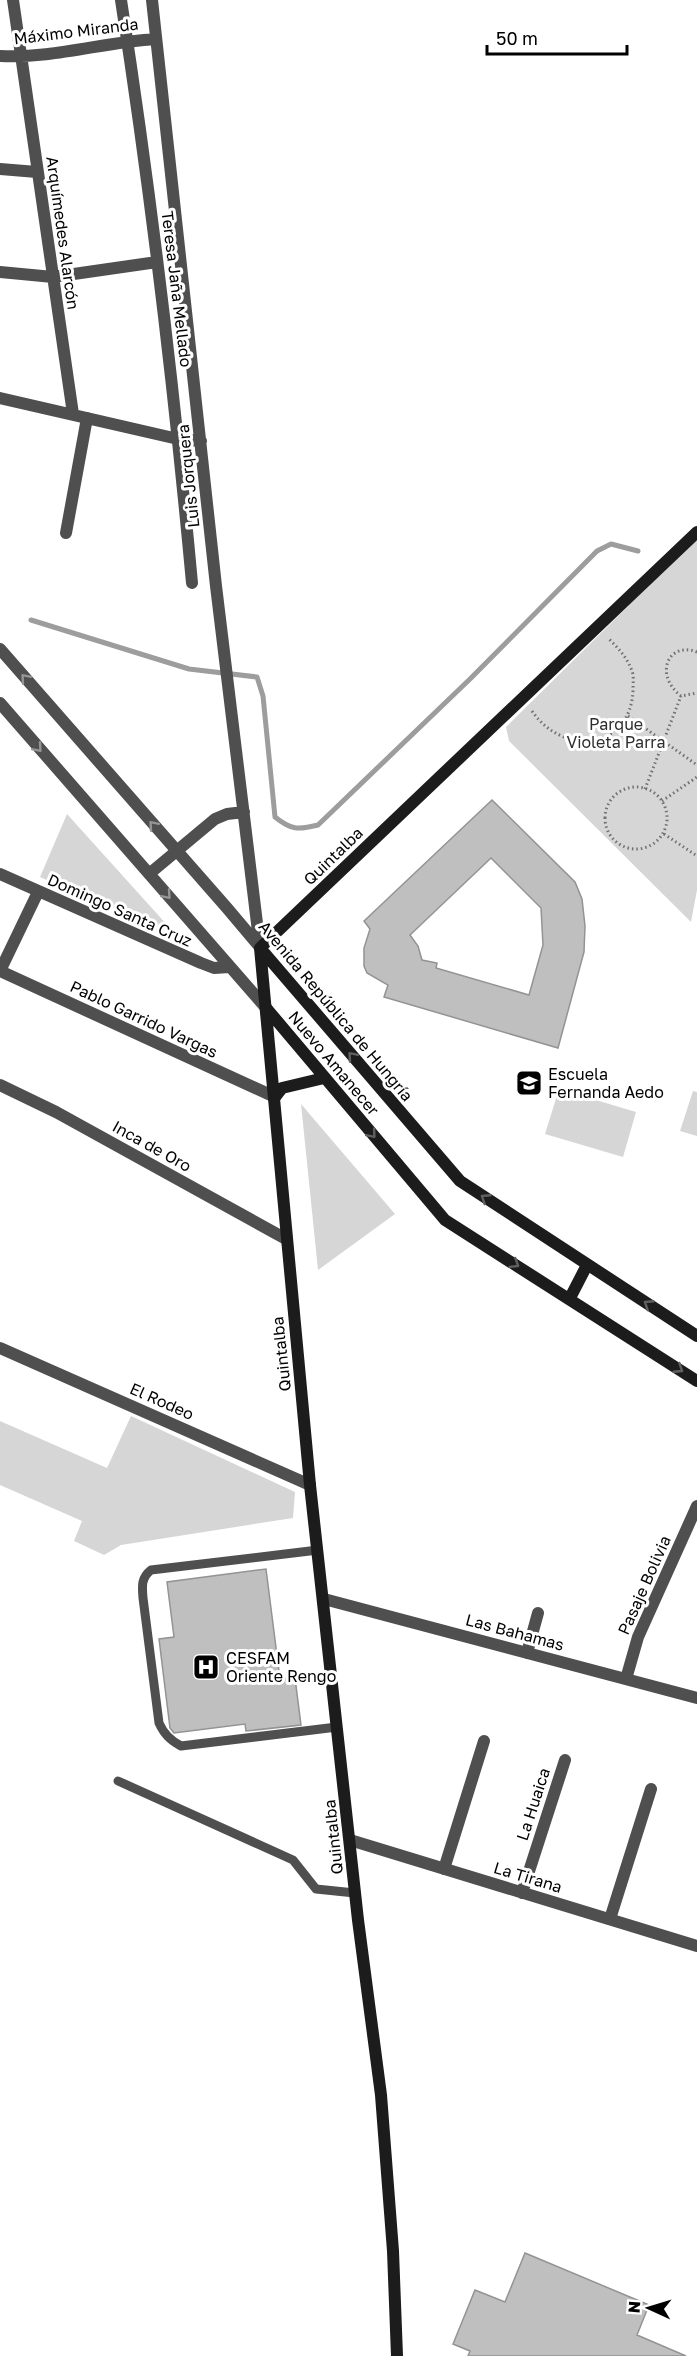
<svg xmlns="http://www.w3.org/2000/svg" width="697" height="2356" viewBox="0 0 697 2356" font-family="'Golos Text',sans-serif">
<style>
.green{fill:#d6d6d6}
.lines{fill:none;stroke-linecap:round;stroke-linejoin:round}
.stream{stroke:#9d9d9d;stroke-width:5}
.building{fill:#bfbfbf;stroke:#939393;stroke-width:1.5;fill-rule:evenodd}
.path{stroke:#717171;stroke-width:3;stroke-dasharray:1.5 3;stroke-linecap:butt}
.lane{stroke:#4f4f4f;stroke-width:9}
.street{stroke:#4f4f4f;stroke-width:12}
.secondary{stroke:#1c1c1c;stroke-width:12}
.oneway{stroke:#959595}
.oneway2{stroke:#606060}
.labels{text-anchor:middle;stroke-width:6;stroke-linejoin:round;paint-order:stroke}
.street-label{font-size:16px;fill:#000;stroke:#fff}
.park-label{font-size:16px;fill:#2d2d2d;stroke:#fff}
.poi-label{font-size:16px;fill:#000;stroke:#fff;text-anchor:start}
</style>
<rect width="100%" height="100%" fill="#fff"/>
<path class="green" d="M697,538V890L691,922L509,741L506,727Z
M67,814L168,926L166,935L40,877Z
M559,1089L636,1112L623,1157L545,1134Z
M693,1091L697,1092V1136L680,1131Z
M301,1104L395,1214L318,1270Z
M131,1416L295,1492L293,1518L121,1545L104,1555L74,1541L82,1521L0,1485V1421L107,1468Z"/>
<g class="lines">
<path class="stream" d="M31,620L189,669L257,677L263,696L275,817C291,830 298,830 318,825L470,679L597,551L611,544L638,551"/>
</g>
<path class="building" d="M492,800L575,882L582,899L585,926L584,952L558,1048L384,997L388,985L367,973L364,966V948L370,929L364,921ZM491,858L541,908L543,945L529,995L436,968L437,963L422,960L418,946L410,935Z
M266,1569L280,1679L295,1678L301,1725L246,1731L245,1724L174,1733L170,1728L159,1639L174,1637L167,1582Z
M525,2253L649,2305L637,2335L686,2356H468L470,2351L453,2344L475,2290L505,2302Z"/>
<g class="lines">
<path class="path" d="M697,652C669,641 653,674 681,696L697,693
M532,711C564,758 632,749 633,689C633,683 634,676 632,671C627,657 618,648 608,638
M628,716L697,765
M605 818a31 31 0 1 1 62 0a31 31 0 1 1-62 0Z
M645,789L681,696
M662,801L697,777
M664,834L697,856"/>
<path class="lane" d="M318,1550L151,1570C141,1578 142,1586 143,1598L159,1723C164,1734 170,1740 181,1746L337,1727
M118,1781L293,1860L316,1889L355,1893"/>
<path class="street" d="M13,0L73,414
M121,0C151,194 174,388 192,583
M152,0L216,586L260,948
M0,56C52,59 104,42 156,39
M0,169L37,172
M0,272L53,277L157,262
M0,398L178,439L201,441
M66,533L87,418
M0,649L227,908L260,947
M0,703L267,1009
M0,874L201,963L214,968L229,967
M149,874L215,819L227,814L244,812
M38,892L0,971L275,1097
M0,1085L56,1112L286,1239
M0,1348L310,1485
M324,1599L697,1698
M527,1653L538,1613
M626,1679L638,1637L697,1506
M350,1840L697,1946
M444,1869L484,1741
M522,1893L565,1760
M610,1919L651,1789"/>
<path class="secondary" d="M260,948L310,1485L358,1920L381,2095L393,2251L397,2356
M260,948L697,532
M260,948L460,1181L697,1336
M267,1009L445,1220L697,1381
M275,1097L282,1088L324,1078
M570,1298L587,1265"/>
</g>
<defs><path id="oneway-chevron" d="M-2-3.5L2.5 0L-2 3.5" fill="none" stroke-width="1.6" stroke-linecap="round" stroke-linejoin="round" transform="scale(1.5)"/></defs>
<g class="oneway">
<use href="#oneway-chevron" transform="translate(25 678) rotate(-131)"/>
<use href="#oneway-chevron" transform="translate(38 748) rotate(49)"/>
<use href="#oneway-chevron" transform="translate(153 825) rotate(-131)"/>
<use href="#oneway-chevron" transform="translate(167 895) rotate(49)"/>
</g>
<g class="oneway2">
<use href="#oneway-chevron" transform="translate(352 1056) rotate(-131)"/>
<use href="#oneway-chevron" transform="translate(372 1134) rotate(50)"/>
<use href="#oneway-chevron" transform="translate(485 1198) rotate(-147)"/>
<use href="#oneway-chevron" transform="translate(515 1264) rotate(32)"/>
<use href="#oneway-chevron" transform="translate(648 1304) rotate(-147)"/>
<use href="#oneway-chevron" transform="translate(679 1369) rotate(33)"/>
</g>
<defs>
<symbol id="school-square" viewBox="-11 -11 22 22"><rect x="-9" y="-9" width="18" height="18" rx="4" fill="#000" stroke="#fff"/><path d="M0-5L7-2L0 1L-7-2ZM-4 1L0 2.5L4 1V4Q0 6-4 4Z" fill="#fff"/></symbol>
<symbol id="hospital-square" viewBox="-11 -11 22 22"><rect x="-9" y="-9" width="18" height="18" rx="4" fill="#000" stroke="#fff"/><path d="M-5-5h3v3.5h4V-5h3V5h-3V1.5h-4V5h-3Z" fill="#fff"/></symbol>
</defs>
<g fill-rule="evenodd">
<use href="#school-square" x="514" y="1068" width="30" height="30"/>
<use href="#hospital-square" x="191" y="1652" width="30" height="30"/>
</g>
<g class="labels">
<g class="street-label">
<text transform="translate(76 31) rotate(-7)" y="6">Máximo Miranda</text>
<text transform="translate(63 233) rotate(82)" y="6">Arquímedes Alarcón</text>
<text transform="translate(177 289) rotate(83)" y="6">Teresa Jaña Mellado</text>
<text transform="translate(188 476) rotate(-96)" y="6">Luis Jorquera</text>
<text transform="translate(333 856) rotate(-44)" y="6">Quintalba</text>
<text transform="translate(120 910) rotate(24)" y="6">Domingo Santa Cruz</text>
<text transform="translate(336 1011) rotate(50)" y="6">Avenida República de Hungría</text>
<text transform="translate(144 1019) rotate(25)" y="6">Pablo Garrido Vargas</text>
<text transform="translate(334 1063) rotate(50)" y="6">Nuevo Amanecer</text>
<text transform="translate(152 1146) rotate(29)" y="6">Inca de Oro</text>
<text transform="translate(281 1354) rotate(-96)" y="6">Quintalba</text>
<text transform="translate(162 1401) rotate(24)" y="6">El Rodeo</text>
<text transform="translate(644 1585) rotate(-66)" y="6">Pasaje Bolivia</text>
<text transform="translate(515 1632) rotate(15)" y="6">Las Bahamas</text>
<text transform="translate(533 1804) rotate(-72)" y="6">La Huaica</text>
<text transform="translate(333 1837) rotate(-96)" y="6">Quintalba</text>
<text transform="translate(528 1877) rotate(17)" y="6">La Tirana</text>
</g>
<g class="park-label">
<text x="616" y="730">Parque<tspan x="616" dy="18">Violeta Parra</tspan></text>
</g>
<g class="poi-label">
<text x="548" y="1080">Escuela<tspan x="548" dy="18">Fernanda Aedo</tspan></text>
<text x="226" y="1664">CESFAM<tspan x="226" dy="18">Oriente Rengo</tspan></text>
</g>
</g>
<g transform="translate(649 2308) rotate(274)" stroke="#ffffff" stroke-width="4.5" paint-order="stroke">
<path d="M0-4.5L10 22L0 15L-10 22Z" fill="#000000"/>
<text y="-9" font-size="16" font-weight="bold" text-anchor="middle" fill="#000000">N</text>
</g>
<path d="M487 45v9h140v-9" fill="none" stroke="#000000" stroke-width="3"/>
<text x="496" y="45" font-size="18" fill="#000000" stroke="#ffffff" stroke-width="4.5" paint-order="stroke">50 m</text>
</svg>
